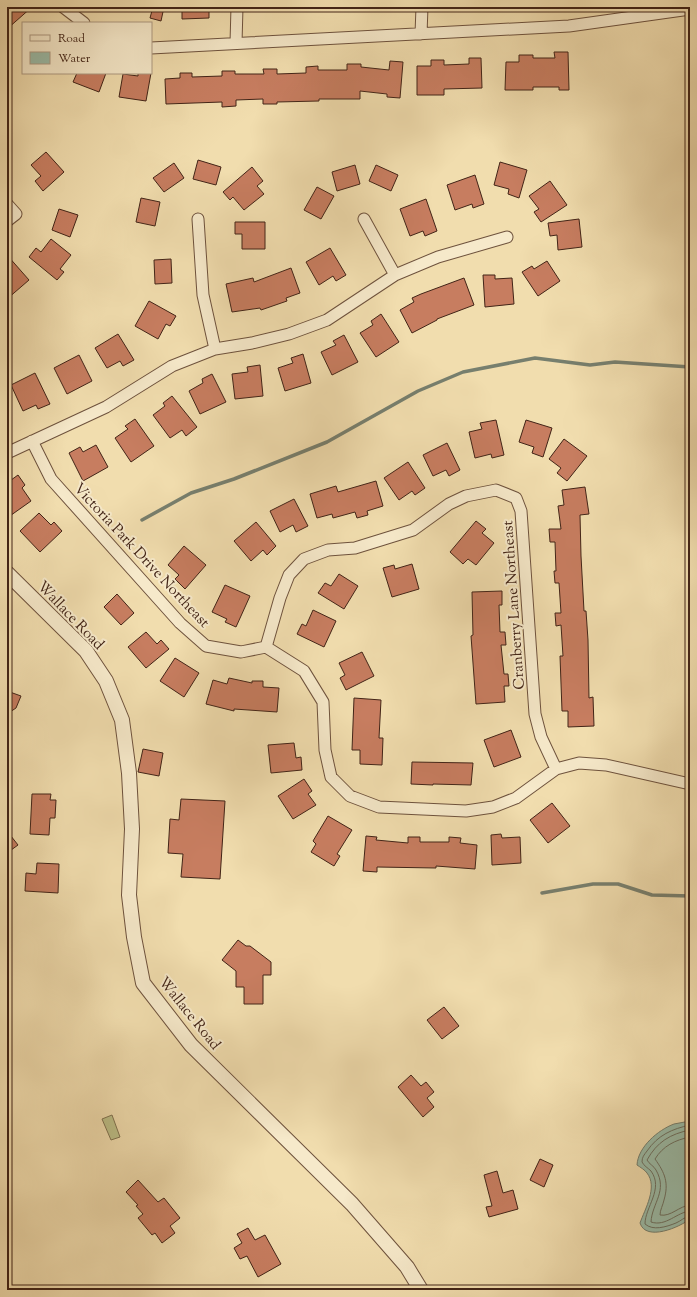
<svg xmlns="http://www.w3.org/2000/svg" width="697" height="1297" viewBox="0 0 697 1297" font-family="'Sorts Mill Goudy',serif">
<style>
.green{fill:#bdc088;stroke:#807250}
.water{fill:#9bbca8;stroke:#777f6e}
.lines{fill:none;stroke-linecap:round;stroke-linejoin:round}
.shore{stroke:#6e7060;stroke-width:1}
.stream{stroke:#777f6e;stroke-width:3.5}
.building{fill:#c77d60;stroke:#422417}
.minor-casing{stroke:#6e523d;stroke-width:13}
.tertiary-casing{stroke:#6e523d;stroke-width:16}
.minor{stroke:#f6e9ca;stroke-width:11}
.tertiary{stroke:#f6e9ca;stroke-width:14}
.labels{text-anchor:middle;stroke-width:4;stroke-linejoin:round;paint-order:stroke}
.street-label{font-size:15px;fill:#422417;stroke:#f6e9ca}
</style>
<rect width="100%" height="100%" fill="#f1ddae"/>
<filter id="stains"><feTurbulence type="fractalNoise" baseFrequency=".005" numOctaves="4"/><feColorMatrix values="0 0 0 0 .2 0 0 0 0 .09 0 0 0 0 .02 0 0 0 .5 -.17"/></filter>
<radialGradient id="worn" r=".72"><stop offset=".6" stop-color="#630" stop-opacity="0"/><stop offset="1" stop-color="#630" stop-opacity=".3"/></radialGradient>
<path class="green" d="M112,1115L120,1137L111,1140L102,1119Z"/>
<path class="water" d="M690,1121V1219C680,1227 646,1242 640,1223C645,1209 658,1187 647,1173C645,1170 640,1167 637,1165C638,1147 658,1130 674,1124C679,1123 685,1122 690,1121Z"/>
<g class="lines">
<path class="shore" d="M690,1125C672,1129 658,1135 647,1151C644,1155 642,1157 642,1162C644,1166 648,1168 651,1171C664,1189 645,1207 645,1224C653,1231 666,1227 676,1223C681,1221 684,1217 690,1216
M690,1130C670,1134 657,1142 647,1160C649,1164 654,1166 656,1170C668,1191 652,1203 651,1222C666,1227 677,1212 690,1211
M690,1137C675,1140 663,1146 655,1159C665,1173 669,1183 664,1200C663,1205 660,1210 660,1215C671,1217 679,1206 690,1205"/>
<path class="stream" d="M142,520L191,493L234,479L327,442L418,391L463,372L535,358L590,365L615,362L690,367
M542,893L593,884H618L652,895L690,896"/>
</g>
<path class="building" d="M7,7H32L7,29Z
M153,7H164L161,21L150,18Z
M182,7H209V18L182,19Z
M554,52H568L569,90H559V87H533V90H505L506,62H519V55H533V58H555Z
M469,58H481L482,88L444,89V95H417V66H431V60H444V65L469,64Z
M390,61L403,62L400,98L387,97V94L360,91V99H319V101L277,102V104H263V99L236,100V106L222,107V102L166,104L165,79L180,78V73H192V77L222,76V71H235V74H264L263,69H277V74L306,73V67L318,66V70H347V64H361V67L389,70Z
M77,73H106L99,92L73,82Z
M138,73H151L146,101L119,97L123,74L138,76Z
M46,152L64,172L43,191L35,181L41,176L31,165Z
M198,160L221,167L216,185L193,179Z
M500,162L527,170L519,198L508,194L509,189L494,185Z
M174,163L184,178L164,192L153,178Z
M355,165L360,184L337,191L332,172Z
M376,165L398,175L391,191L369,181Z
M252,167L263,181L257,186L264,194L244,210L233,197L230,200L223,192Z
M475,175L484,204L473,208L472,204L455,210L447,185Z
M550,181L567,205L541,222L534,212L539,209L529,196Z
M317,187L334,196L321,219L304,210Z
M141,198L160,202L155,226L136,222Z
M426,199L437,231L425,236L423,231L410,236L400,209Z
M59,209L78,215L70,237L52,230Z
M579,219L582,247L558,250L557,235L550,236L548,223Z
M235,222H265V249H242V234H235Z
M51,239L71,255L60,269L64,272L57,280L29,257L36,248L41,252Z
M330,248L346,275L336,281L333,276L319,285L306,262Z
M7,255L29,280L7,299Z
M171,259L172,283L155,284L154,260Z
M547,261L560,281L538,296L522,272L532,266L534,269Z
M291,268L300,293L286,298L287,301L261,310L260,308L232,312L226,284L253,278L254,282Z
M483,275H495V279L512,278L514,304L485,307Z
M464,278L474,305L437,319V320L412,333L400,310L414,302L412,298L421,294Z
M149,301L176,316L170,326L166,324L158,339L135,326Z
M381,314L399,342L376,357L360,333L373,325L371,321Z
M118,334L134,360L123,366L120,361L107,368L95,348Z
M344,335L358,362L332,375L321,352L336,345L333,341Z
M303,354L311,383L285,391L278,368L293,363L291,358Z
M79,355L92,381L67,394L54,368Z
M260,365L263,396L235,399L232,374L248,372L247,367Z
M35,373L50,404L38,409L36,405L23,411L11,385Z
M212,374L226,402L200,414L189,391L203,383L202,379Z
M172,396L197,427L186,436L182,430L170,438L153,415L165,406L163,403Z
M135,419L154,446L131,462L115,438L128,429L125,426Z
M496,420L504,455L492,458L491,454L475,458L469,432L482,429L480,423Z
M526,420L552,428L543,457L532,453L534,447L519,442Z
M564,439L587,456L567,481L557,473L561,468L549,459Z
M447,443L460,470L449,476L446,470L433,476L423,455Z
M96,445L108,467L83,481L69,453L80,447L83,452Z
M408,462L425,488L415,495L412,491L399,500L384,478Z
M18,475L25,485L22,488L31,501L7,518V483Z
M376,481L383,506L367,511L368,515L357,518L355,512L333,518L332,514L317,518L310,494L336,486L338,492Z
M585,487L589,514L580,515L581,556L584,611H586L588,640L589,698L593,697L594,726L568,727V711H562L560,656H563L561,625L556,626L555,613H561L559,583H555L554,571H556L555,542H550L549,529H561L558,506L564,505L562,490Z
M294,499L308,526L296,532L293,525L280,532L270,511Z
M39,513L51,525L54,522L62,531L40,552L20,531Z
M476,521L486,529L482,533L494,543L476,565L468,559L463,564L450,552Z
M256,522L276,546L267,555L263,550L251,561L234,541Z
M184,546L206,565L185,589L175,579L179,575L168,565Z
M412,564L419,589L392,597L383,568L394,565L395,569Z
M339,574L358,586L344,609L318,593L325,583L331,586Z
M225,585L250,596L236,627L225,622L227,619L212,612Z
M502,591V605H499L500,632H505L506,645H501L504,674H508L509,686H504L505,702L476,704L471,636L473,635L472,592Z
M117,594L134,613L121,625L104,607Z
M313,610L336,621L324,647L297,634L302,624L306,626Z
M146,632L157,644L161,640L169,649L146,668L128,647Z
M362,652L374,676L346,690L340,678L345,675L339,663Z
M175,658L199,673L184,697L160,681Z
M229,678L252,683V681H263V687L279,688L277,712L234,709V711L206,704L213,680L227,684Z
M7,691L21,696L16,708L7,714Z
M354,698L381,700L379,738H383L382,765L360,764V750H352Z
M511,730L521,757L494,767L484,740Z
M294,743L296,758L301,757L302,770L271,773L268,745Z
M143,749L163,753L159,776L138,772Z
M412,762L473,763L471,785L433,784V785L411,784Z
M304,779L312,791L308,794L316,805L293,819L278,796Z
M32,794H51L50,800H56L55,818H50L49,835L30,834Z
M181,799L225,801L220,879L181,877L183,854L168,853L170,819L179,820Z
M552,803L570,826L548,843L530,820Z
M328,816L352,830L337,854L340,856L334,866L311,852L316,844L313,841Z
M7,831L18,845L7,853Z
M501,834L502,838L520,837L521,863L492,865L491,835Z
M366,836L377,837L376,840L408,843V837H420V842H449V837L461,838L460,843L477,845L475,869L436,866V868L377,867V872L363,871Z
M37,863L59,864L58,893L25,891L26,873L36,874Z
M238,940L246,946H250L271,962V975H263V1004H244V987H236V971L222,960Z
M444,1007L459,1026L442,1039L427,1020Z
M411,1075L421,1086L426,1082L434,1092L427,1098L434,1107L423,1117L398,1087Z
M540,1159L553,1165L544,1187L530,1180Z
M497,1171L503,1193L513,1190L518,1209L489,1217L486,1207L492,1206L484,1175Z
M138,1180L158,1202L164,1198L180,1218L170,1226L175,1233L162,1243L155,1233L152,1235L138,1218L143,1214L136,1206L138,1205L126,1192Z
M248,1228L255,1240L265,1235L281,1264L258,1277L247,1256L240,1259L234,1248L242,1243L237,1234Z"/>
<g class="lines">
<defs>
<path id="minor" d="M63,7L84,23
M421,34L422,7
M236,43L237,7
M151,48L569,26L690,9
M7,204L16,214L7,221
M198,219L203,295L215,349
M364,219L395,275
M32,441L51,479L180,623L206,646L241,652L266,647L304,671L323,702L325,750L331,777L350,796L379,807L466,811L493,807L516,798L556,769L579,763L606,765L690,784
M7,453L106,407L172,366L215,349L252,343L289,334L327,320L395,275L438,257L507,237
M266,647L280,598L289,575L304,559L328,550L355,548L413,530L449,504L466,496L496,490L516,498L521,511L535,714L541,737L556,769"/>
<path id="tertiary" d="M7,573L86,651L106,681L122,720L129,773L132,829L129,895L134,937L143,983L191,1045L352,1204L407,1267L421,1290"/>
</defs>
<use href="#minor" class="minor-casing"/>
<use href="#tertiary" class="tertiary-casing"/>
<use href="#minor" class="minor"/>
<use href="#tertiary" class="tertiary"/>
</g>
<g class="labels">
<g class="street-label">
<text transform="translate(142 555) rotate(47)" y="5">Victoria Park Drive Northeast</text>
<text transform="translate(513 605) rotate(-94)" y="5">Cranberry Lane Northeast</text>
<text transform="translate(71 615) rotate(46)" y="5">Wallace Road</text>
<text transform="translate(190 1013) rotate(51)" y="5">Wallace Road</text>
</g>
</g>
<rect width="697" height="1297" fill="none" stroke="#f1ddae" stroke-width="24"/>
<rect x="8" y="8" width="681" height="1281" fill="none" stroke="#422417" stroke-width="2"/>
<rect x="12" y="12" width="673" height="1273" fill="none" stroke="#422417"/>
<rect x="22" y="22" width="130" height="52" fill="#f6e9ca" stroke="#ae9a82"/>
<rect x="30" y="35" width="20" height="6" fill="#f6e9ca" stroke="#ae9a82"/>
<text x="58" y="42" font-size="12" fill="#422417">Road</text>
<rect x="30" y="52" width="20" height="12" fill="#9bbca8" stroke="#ae9a82"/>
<text x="58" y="62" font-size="12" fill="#422417">Water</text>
<rect width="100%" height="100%" filter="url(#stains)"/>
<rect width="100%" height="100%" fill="url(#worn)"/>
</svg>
